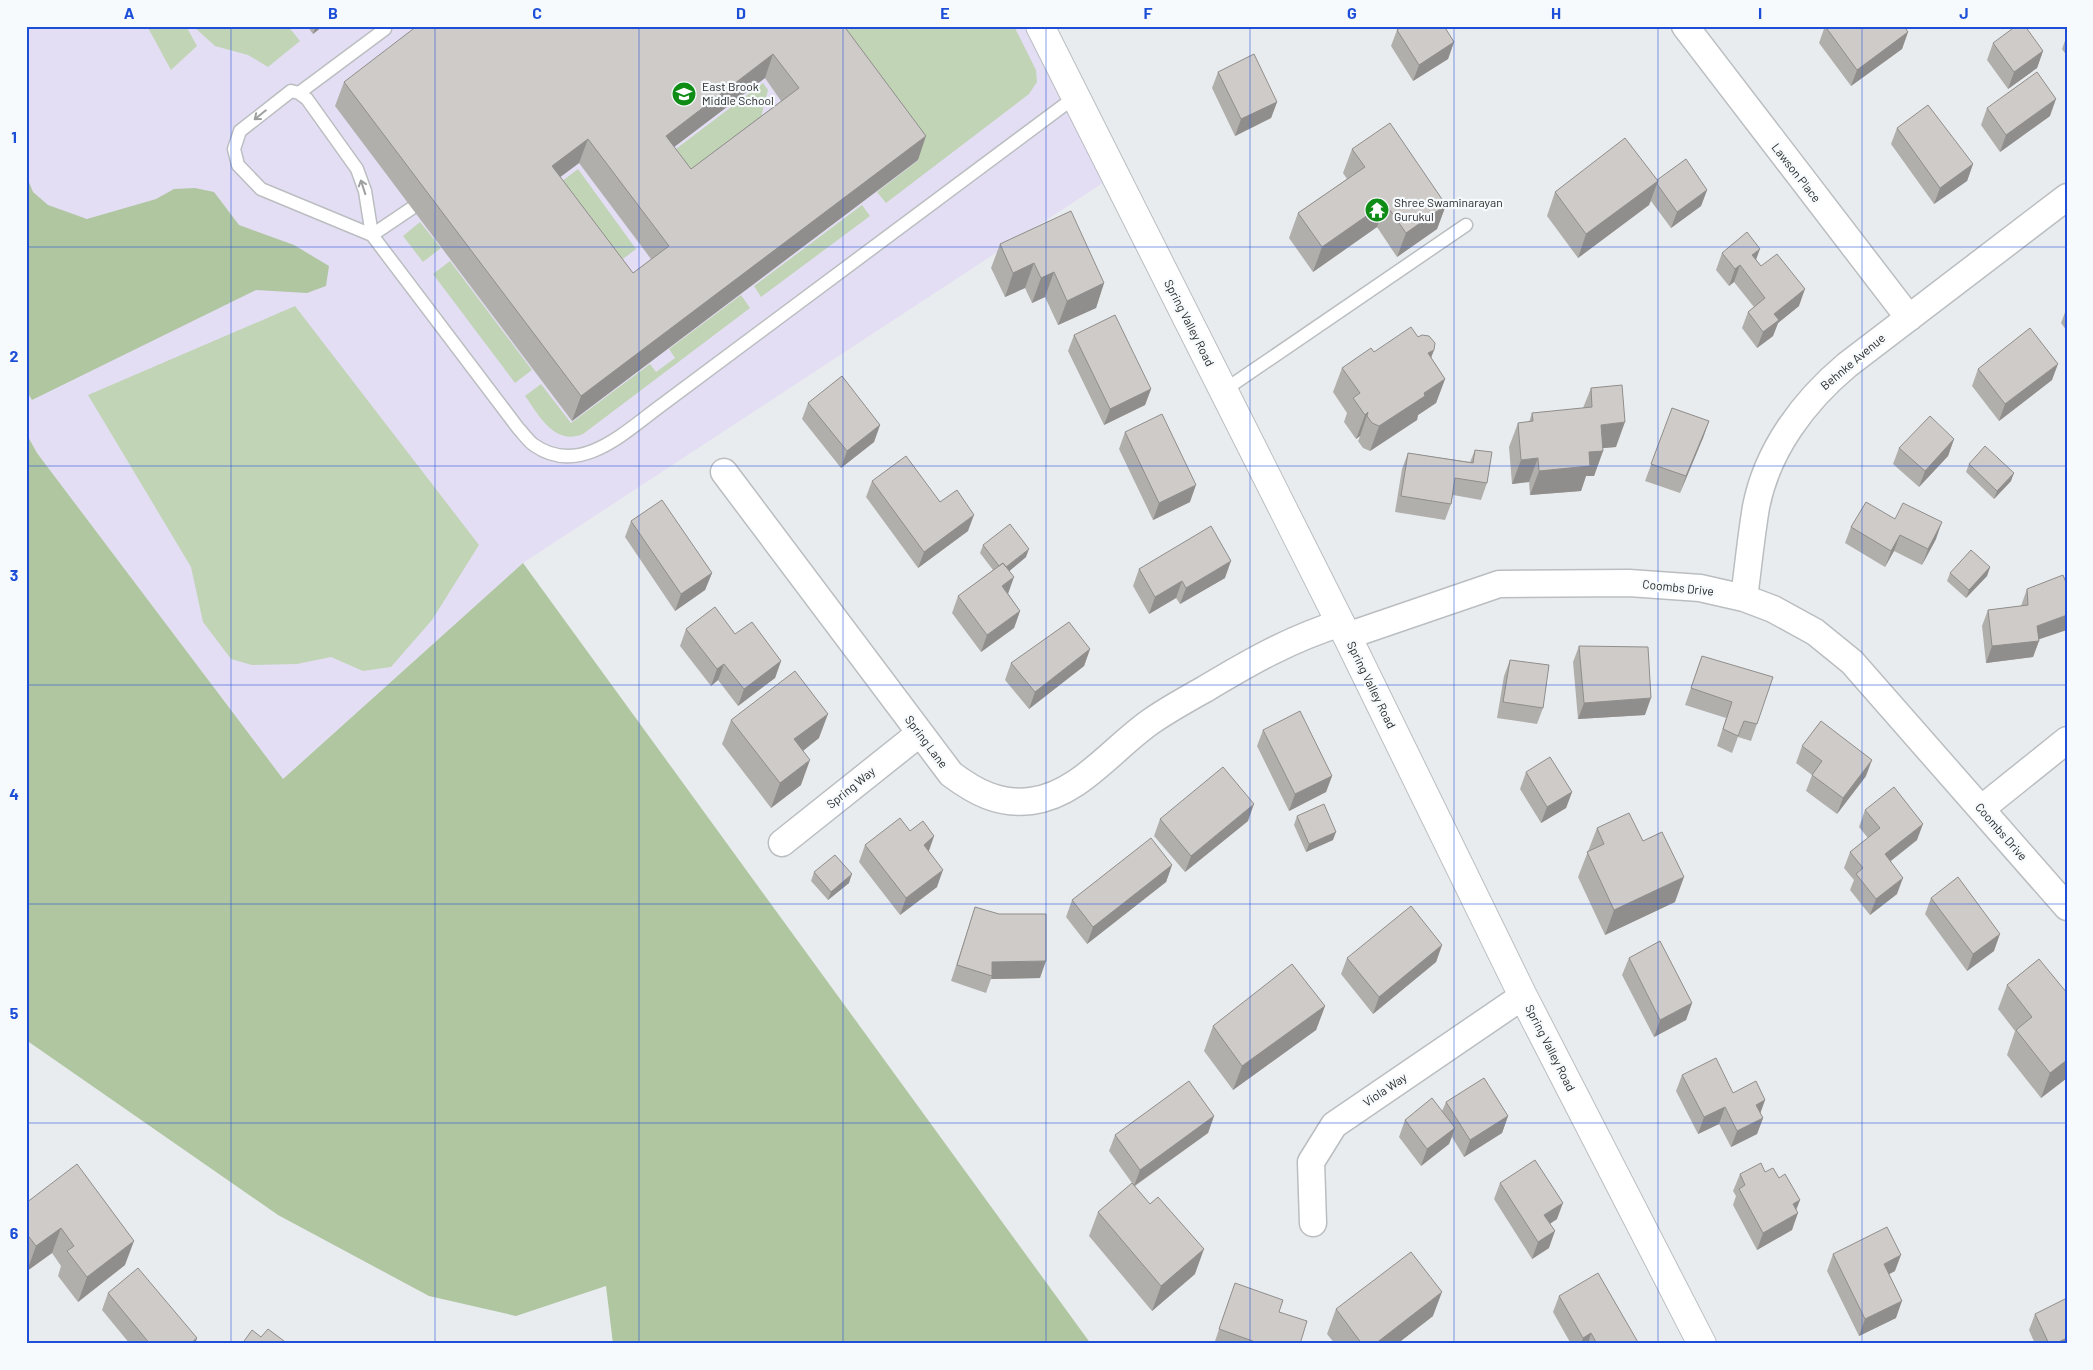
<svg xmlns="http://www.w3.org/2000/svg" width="2093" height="1370" viewBox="0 0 2093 1370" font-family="Barlow,sans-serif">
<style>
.education{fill:#e4def4}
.green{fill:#c1d4b6}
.forest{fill:#afc6a1}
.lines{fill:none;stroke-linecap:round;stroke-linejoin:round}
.service-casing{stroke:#babec0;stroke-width:15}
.minor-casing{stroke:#babec0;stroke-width:29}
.tertiary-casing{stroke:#babec0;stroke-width:30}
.service{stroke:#fff;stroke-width:12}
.minor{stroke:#fff;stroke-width:26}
.tertiary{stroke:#fff;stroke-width:28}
.wall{fill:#b1afac;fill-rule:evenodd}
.shaded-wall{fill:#908e8c}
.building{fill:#cecbc8;stroke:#908e8c;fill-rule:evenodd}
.oneway{stroke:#9e9f9f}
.grid{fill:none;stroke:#1d4ed8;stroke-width:1;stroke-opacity:0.55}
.labels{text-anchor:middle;stroke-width:4.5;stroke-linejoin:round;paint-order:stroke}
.poi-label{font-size:12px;fill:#28292a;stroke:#f6fafc;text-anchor:start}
.street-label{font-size:12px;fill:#28292a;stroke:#f6fafc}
.neatline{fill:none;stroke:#1d4ed8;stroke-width:2}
.grid-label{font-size:16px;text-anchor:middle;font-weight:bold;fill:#1d4ed8}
</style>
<rect width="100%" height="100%" fill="#e9ecef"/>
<path class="education" d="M26,26H1040L1115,175L523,563L283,779L37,453L26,433Z"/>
<path class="green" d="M147,26H186L197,46L171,70Z
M193,26H288L300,41L268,67L248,55L215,46Z
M825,26H1014L1036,70L1037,82L1029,94L886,203L877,192L919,160L821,29Z
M763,83L768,90L760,121L683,190L660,161Z
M578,169L636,249L611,268L549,191Z
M862,205L870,216L761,297L754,286Z
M420,222L441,248L423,262L403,236Z
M450,261L532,370L515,383L433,274Z
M741,295L750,308L583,434C554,446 539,415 525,396L541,384L571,423L650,364L656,372L675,358L669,349Z
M295,306L479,545L432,620L391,667L363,671L331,657L297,664L252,665L231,659L203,622L191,567L88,395Z"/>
<path class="forest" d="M26,175L33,192L48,205L87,219L156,199L174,189L195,188L214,192L239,225L294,245L329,266L326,286L307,293L256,290L32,400L26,390Z
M26,433L37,453L283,779L523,563L1091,1344H613L606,1286L516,1316L429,1296L278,1215L26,1040Z"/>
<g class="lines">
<defs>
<path id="service" d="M299,93L385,29
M372,235L261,189L238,165L234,149L240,131L291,91L299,93L307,99L357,169L365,191L372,235L518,428C523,433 528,441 534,445C579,477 624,433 659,407L1075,97
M372,235L412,208
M1223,391L1466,225"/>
<path id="minor" d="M1685,26L1909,318
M724,472L951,774C975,792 999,805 1031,801C1080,795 1114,746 1153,720C1169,709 1187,699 1205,689C1250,662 1290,639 1341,623
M1744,598C1748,568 1751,537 1756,507C1767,450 1804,401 1847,365L2067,197
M1347,636L1499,584L1629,583L1700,588L1744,598L1773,609L1815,632L1852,662L2067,907
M1981,809L2067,740
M782,843L920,733
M1313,1223L1311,1162L1334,1125L1523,996"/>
<path id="tertiary" d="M1040,26L1347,636L1523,996L1702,1344"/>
</defs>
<use href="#service" class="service-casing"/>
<use href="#minor" class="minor-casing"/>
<use href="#tertiary" class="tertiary-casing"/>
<use href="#service" class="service"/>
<use href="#minor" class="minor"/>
<use href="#tertiary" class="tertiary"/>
</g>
<path class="wall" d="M307,26H323L313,34Z
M844,26L918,160L572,421L335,106L344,82ZM765,78L781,101L691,169L674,147ZM579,163L651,259L633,273L560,177Z
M1825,26L1908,32L1902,49L1851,86L1819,43Z
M1397,30L1454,42L1448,59L1413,81L1391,46Z
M2067,35V56L2062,49Z
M1993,43L2043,51L2037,68L2008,89L1987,60Z
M1218,72L1277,102L1271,118L1235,136L1212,88Z
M1987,108L2050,116L2000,152L1981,125Z
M1897,128L1973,164L1967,181L1934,204L1891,144Z
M1352,149L1446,205L1437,229L1397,257L1377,227L1313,272L1289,238L1298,213L1347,179L1343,173Z
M1657,180L1707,190L1701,206L1671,228L1651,201L1649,205L1578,258L1547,216L1555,192Z
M1000,244L1104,283L1096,308L1058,325L1045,297L1032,303L1025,288L1005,297L991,268Z
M1722,253L1756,259L1761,266L1799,306L1778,323L1773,336L1757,348L1742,328L1748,312L1754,307L1734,282L1729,286L1716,270Z
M2067,307V331L2061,323Z
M1074,335L1151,389L1145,405L1104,425L1068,351Z
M1418,337L1434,350L1431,357L1445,379L1436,403L1418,415L1417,420L1370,451L1363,448L1358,441L1360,436L1356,439L1344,422L1347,413L1333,392L1342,368L1374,352Z
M1978,369L2052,380L1999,421L1972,386Z
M1591,388L1616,447L1603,448V451L1594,476H1586L1581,491L1530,495L1529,482L1512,484L1509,447L1518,423L1529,422L1532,413L1583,408Z
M808,403L880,425L874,442L841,468L802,419Z
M1672,408L1709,421L1703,438L1680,493L1645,481Z
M1125,432L1190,502L1153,520L1119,449Z
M1954,439L1948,456L1919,487L1893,464L1899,448Z
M1475,450L1487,483L1481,500L1453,495L1451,504L1445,520L1395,512L1402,469L1408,453L1470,462Z
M1969,464L2011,481L1994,499L1966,472Z
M872,481L940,502L968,531L918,568L866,497Z
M1895,519L1936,539L1922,565L1894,551L1885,567L1845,543L1851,527Z
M631,521L712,573L705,590L675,611L625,537Z
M983,545L1026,557L1009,571L1008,593L1020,611L1014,628L981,652L952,613L958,596L993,570L980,553Z
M1990,567L1987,576L1966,598L1947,581L1950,573Z
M1139,569L1225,578L1180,604L1176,598L1149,614L1133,586Z
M2027,589L2039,640L2033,657L1986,663L1982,626L1988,610L2021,606Z
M686,629L735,634L781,661L775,678L738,706L718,680L711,686L680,646Z
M1579,646L1645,715L1578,719L1573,662Z
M1090,649L1084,666L1029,709L1005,680L1011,663Z
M1702,656L1757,724L1751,741L1738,737L1732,753L1717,746L1726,718L1685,705Z
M1510,660L1543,708L1537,724L1497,718L1504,676Z
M731,720L819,738L803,751L801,785L771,808L722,744Z
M1263,730L1332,776L1326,792L1289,811L1257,746Z
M1802,746L1866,776L1837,814L1806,791L1812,775L1796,763Z
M1526,772L1572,792L1566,808L1541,823L1520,789Z
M1865,810L1917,840L1891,861L1897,894L1870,915L1850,890L1854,880L1844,868L1850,852L1868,838L1859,827Z
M1297,816L1333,840L1306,852L1294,825Z
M1160,819L1248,821L1185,872L1154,836Z
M1597,828L1643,841L1675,902L1605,935L1578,877Z
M910,831L934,836L929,851L937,887L900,915L859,862L865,845Z
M1172,865L1166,882L1087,944L1066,917L1072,900Z
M814,872L849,883L828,900L811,881Z
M1931,898L1994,951L1967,971L1925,914Z
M975,907L1040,978L991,979L986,993L951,981Z
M1442,945L1436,962L1373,1014L1341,974L1347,958Z
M1629,958L1692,1003L1686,1020L1654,1037L1622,975Z
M2039,959L2067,1078L2041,1098L2007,1055L2015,1031L1998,1009L2007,985Z
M1325,1006L1316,1030L1233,1090L1204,1051L1213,1026Z
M1682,1075L1733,1093L1765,1100L1760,1113L1763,1118L1757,1134L1731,1147L1719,1124L1698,1134L1676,1091Z
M1446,1102L1508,1116L1502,1133L1464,1157L1452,1137L1449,1144L1421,1166L1399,1137L1405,1120L1442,1111Z
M1214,1116L1208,1133L1135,1186L1195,1274L1152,1311L1089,1236L1098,1212L1132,1183L1109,1151L1115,1135Z
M1765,1172L1779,1178L1800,1200L1796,1210L1792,1230L1757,1250L1733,1205L1736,1196L1733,1191L1740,1174Z
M1500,1183L1557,1219L1550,1224L1549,1248L1532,1259L1494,1199Z
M26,1203L125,1265L78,1302L58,1276L61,1266L52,1253L27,1271L26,1269Z
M1833,1254L1895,1271L1889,1274L1896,1318L1859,1336L1827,1271Z
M108,1293L197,1338L195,1344H130L102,1310Z
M1559,1296L1639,1344H1571L1553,1312Z
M1229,1300L1279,1312L1300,1344H1214Z
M1336,1309L1433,1316L1397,1344H1335L1327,1334Z
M2035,1314L2067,1344H2035L2029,1330Z"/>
<path class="shaded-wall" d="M316,26H323L313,34Z
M1908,32L1902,49L1851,86L1857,70Z
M1454,42L1448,59L1413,81L1419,65Z
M2043,51L2037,68L2008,89L2014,72Z
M773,54L765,78L657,160L666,136Z
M2056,99L2050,116L2000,152L2006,135Z
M1277,102L1271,118L1235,136L1241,119Z
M926,136L918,160L572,421L581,396Z
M588,139L579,163L543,190L552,166Z
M1973,164L1967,181L1934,204L1940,188Z
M1658,181L1649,205L1578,258L1586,234Z
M1707,190L1701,206L1671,228L1677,212Z
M1385,203L1377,227L1313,272L1322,247Z
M1446,205L1437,229L1397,257L1406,233Z
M1760,249L1754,265L1752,255Z
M1034,263L1025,288L1005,297L1013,273Z
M1740,265L1734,282L1729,286L1735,269Z
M1054,272L1045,297L1032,303L1041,278Z
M1104,283L1096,308L1058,325L1067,301Z
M1805,289L1799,306L1778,323L1773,336L1757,348L1763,332L1774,314Z
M1434,350L1425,374L1428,353Z
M2058,364L2052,380L1999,421L2005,404Z
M1445,379L1436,403L1418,415L1417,420L1370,451L1379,426L1424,393Z
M1151,389L1145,405L1104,425L1110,409Z
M1368,412L1360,436L1356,439L1365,415Z
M1709,421L1703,438L1680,493L1686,476Z
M1625,422L1616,447L1592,449L1601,425Z
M880,425L874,442L841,468L847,451Z
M1954,439L1948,456L1919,487L1925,471Z
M1603,451L1594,476H1586L1581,491L1530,495L1539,471L1589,452Z
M1538,458L1529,482L1512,484L1521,460Z
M2014,473L2011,481L1994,499L1997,491Z
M1196,485L1190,502L1153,520L1159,503Z
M974,515L968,531L918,568L924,552Z
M1942,522L1936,539L1922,565L1928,549Z
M1900,535L1894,551L1885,567L1891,551Z
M1029,549L1026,557L1000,579L1003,570Z
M1231,561L1225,578L1180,604L1186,588Z
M1990,567L1987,576L1966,598L1969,590Z
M712,573L705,590L675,611L681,594Z
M1014,577L1008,594L1002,586Z
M1182,581L1176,598L1149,614L1155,597Z
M1020,611L1014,628L981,652L987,635Z
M2067,615V630L2034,641H2039L2033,657L1986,663L1992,646L2037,626Z
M1090,649L1084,666L1029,709L1035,692Z
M781,661L775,678L738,706L744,689Z
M724,664L718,680L711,686L717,669Z
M1651,698L1645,715L1578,719L1584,703Z
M828,714L819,738L786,764L794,739Z
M810,760L801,785L771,808L780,783Z
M1872,760L1866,776L1837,814L1843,798Z
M1332,776L1326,792L1289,811L1295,794Z
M1572,792L1566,808L1541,823L1547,807Z
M1254,804L1248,821L1185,872L1191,856Z
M1923,824L1917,840L1879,870L1885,854Z
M1336,832L1333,840L1306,852L1309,844Z
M934,836L928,853L924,845Z
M1172,865L1166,882L1087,944L1093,927Z
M943,870L937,887L900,915L906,898Z
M852,874L849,883L828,900L831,892Z
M1684,877L1675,902L1605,935L1614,910Z
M1903,878L1897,894L1870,915L1876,899Z
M2000,934L1994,951L1967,971L1973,954Z
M1442,945L1436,962L1373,1014L1379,997Z
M1046,961L1040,978L991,979L992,976V962Z
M1692,1003L1686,1020L1654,1037L1660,1020Z
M1325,1006L1316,1030L1233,1090L1242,1066Z
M2067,1060V1078L2041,1098L2050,1073Z
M1765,1100L1759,1117L1756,1105Z
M1725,1107L1719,1124L1698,1134L1704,1117Z
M1214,1116L1208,1133L1134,1186L1140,1170Z
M1508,1116L1502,1133L1464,1157L1470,1140Z
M1763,1118L1757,1134L1731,1147L1737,1131Z
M1455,1128L1449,1144L1421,1166L1427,1149Z
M1800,1200L1794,1215L1798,1213L1792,1230L1757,1250L1763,1233L1793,1204Z
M1563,1203L1557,1219L1538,1231L1544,1215Z
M61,1228L52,1253L27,1271L36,1246Z
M1555,1231L1549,1248L1532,1259L1538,1242Z
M134,1241L125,1265L78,1302L87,1277Z
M1204,1249L1195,1274L1152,1311L1161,1286Z
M1901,1255L1895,1271L1878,1280L1884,1264Z
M1442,1292L1433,1316L1397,1344H1375Z
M1902,1301L1896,1318L1859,1336L1865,1319Z
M1591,1333L1588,1344H1581L1583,1338Z
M197,1338L195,1344H190Z
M2067,1338V1344H2054Z"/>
<path class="building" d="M417,26H844L926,136L581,396L344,82ZM773,54L799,88L691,169L666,136ZM588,139L669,246L633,273L552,166Z
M1403,26H1444L1454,42L1419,65L1397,30Z
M1825,26H1904L1908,32L1857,70Z
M2016,26H2025L2043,51L2014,72L1993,43Z
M1254,54L1277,102L1241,119L1218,72Z
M2037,72L2056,99L2006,135L1987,108Z
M1928,105L1973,164L1940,188L1897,128Z
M1390,123L1446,205L1406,233L1385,203L1322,247L1298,213L1365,167L1352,149Z
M1625,138L1658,181L1586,234L1555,192Z
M1686,159L1707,190L1677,212L1657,184L1658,181L1657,180Z
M1071,211L1104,283L1067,301L1054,272L1041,278L1034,263L1013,273L1000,244Z
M1747,232L1760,249L1752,255L1761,266L1777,254L1805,289L1774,314L1779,320L1763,332L1748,312L1765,298L1740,265L1735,269L1722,253Z
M1115,315L1151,389L1110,409L1074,335Z
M1411,327L1418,337L1422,335L1429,336L1435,343L1434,350L1428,353L1445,379L1424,393L1425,396L1379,426L1372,423L1367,416L1368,412L1365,415L1353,398L1360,393L1342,368L1371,348L1374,352Z
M2030,328L2058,364L2005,404L1978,369Z
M842,376L880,425L847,451L808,403Z
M1622,385L1625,422L1601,425L1603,451L1589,452L1590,466L1539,471L1538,458L1521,460L1518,423L1533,421L1532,413L1592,407L1591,388Z
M1672,408L1709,421L1686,476L1651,464Z
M1162,414L1196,485L1159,503L1125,432Z
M1930,416L1954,439L1925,471L1899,448Z
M1985,446L2014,473L1997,491L1969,464Z
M1475,450L1492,452L1487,483L1455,478L1451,504L1401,496L1408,453L1473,463Z
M906,456L940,502L957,490L974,515L924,552L872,481Z
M662,500L712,573L681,594L631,521Z
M1866,502L1895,519L1903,503L1942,522L1928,549L1900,535L1891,551L1851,527Z
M1010,524L1029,549L1006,567L1003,563L999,566L983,545Z
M1211,526L1231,561L1186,588L1182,581L1155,597L1139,569Z
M1971,550L1990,567L1969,590L1950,573Z
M1003,563L1014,577L1002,586L1020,611L987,635L958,596Z
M2063,575L2067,585V615L2037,626L2039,641L1992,646L1988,610L2028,605L2027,589Z
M715,607L735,634L752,622L781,661L744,689L724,664L717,669L686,629Z
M1069,622L1090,649L1035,692L1011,663Z
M1579,646L1648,647L1651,698L1584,703Z
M1702,656L1773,677L1757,724L1744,721L1738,736L1723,729L1732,702L1691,688Z
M1510,660L1549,665L1543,708L1503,702Z
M795,671L828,714L794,739L810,760L780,783L731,720Z
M1300,711L1332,776L1295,794L1263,730Z
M1821,721L1872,760L1843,798L1812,775L1822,761L1802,746Z
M1550,757L1572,792L1547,807L1526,772Z
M1223,767L1254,804L1191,856L1160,819Z
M1894,787L1923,824L1885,854L1903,878L1876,899L1856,874L1863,868L1850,852L1880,828L1865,810Z
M1324,804L1336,832L1309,844L1297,816Z
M1629,813L1643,841L1662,832L1684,877L1614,910L1587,852L1604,844L1597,828Z
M900,818L910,831L923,821L934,836L924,845L943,870L906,898L865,845Z
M1151,838L1172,865L1093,927L1072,900Z
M835,855L852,874L831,892L814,872Z
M1958,877L2000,934L1973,954L1931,898Z
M1411,906L1442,945L1379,997L1347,958Z
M975,907L999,914H1046V961L992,962V976L957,965Z
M1660,941L1692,1003L1660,1020L1629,958Z
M2039,959L2067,993V1060L2050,1073L2016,1030L2032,1017L2007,985Z
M1292,964L1325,1006L1242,1066L1213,1026Z
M1716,1058L1733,1093L1756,1081L1765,1100L1756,1105L1763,1118L1737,1131L1725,1107L1704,1117L1682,1075Z
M1484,1078L1508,1116L1470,1140L1446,1102Z
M1189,1081L1214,1116L1140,1170L1115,1135Z
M1432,1098L1455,1128L1427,1149L1405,1120Z
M1535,1160L1563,1203L1544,1215L1555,1231L1538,1242L1500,1183Z
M1761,1163L1765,1172L1773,1168L1779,1178L1785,1174L1800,1200L1793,1204L1798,1213L1763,1233L1739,1189L1745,1185L1740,1174Z
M77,1164L134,1241L87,1277L67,1251L74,1246L61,1228L36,1246L26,1233V1203Z
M1132,1183L1150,1204L1158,1197L1204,1249L1161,1286L1098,1212Z
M1887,1227L1901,1255L1884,1264L1902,1301L1865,1319L1833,1254Z
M1411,1252L1442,1292L1375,1344H1362L1336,1309Z
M138,1268L197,1338L190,1344H150L108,1293Z
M1598,1273L1639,1344H1597L1591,1333L1583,1338L1559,1296Z
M1235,1283L1283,1300L1279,1312L1307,1321L1300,1344H1261L1219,1329Z
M2067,1298V1338L2054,1344H2049L2035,1314Z
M268,1329L288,1344H242L252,1330L261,1337Z"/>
<defs><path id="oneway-shaft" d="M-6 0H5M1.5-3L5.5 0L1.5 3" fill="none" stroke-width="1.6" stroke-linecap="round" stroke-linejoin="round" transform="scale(1.25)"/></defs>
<g class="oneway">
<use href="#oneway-shaft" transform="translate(260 115) rotate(141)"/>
<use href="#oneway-shaft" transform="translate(363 187) rotate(-108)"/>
</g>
<path class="grid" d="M231,26V1344M435,26V1344M639,26V1344M843,26V1344M1046,26V1344M1250,26V1344M1454,26V1344M1658,26V1344M1862,26V1344M26,247H2067M26,466H2067M26,685H2067M26,904H2067M26,1123H2067"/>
<defs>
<symbol id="school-disc" viewBox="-11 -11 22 22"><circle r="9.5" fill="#0e8c16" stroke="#f6fafc"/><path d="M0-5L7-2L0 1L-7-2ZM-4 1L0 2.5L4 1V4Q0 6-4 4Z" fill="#fff"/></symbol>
<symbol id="temple-disc" viewBox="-11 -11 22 22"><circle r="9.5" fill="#0e8c16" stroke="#f6fafc"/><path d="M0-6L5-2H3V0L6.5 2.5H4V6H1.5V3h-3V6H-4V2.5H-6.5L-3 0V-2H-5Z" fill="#fff"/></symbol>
</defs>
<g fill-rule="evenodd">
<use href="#school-disc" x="670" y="80" width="28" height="28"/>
<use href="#temple-disc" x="1363" y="196" width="28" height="28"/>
</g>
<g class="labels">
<g class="poi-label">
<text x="702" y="91">East Brook<tspan x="702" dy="14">Middle School</tspan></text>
<text x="1394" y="207">Shree Swaminarayan<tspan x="1394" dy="14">Gurukul</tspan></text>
</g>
<g class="street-label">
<text transform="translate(1796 173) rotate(52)" y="4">Lawson Place</text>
<text transform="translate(1189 323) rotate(63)" y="4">Spring Valley Road</text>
<text transform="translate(1853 362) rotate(-40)" y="4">Behnke Avenue</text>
<text transform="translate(1678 588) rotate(6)" y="4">Coombs Drive</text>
<text transform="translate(1371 685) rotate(64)" y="4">Spring Valley Road</text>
<text transform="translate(926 742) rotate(53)" y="4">Spring Lane</text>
<text transform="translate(851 788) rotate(-39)" y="4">Spring Way</text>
<text transform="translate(2001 832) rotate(49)" y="4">Coombs Drive</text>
<text transform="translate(1550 1048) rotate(63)" y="4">Spring Valley Road</text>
<text transform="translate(1385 1090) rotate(-34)" y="4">Viola Way</text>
</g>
</g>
<rect width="2093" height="1370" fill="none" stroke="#f6fafc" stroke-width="55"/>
<rect x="28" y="28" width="2038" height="1314" class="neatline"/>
<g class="grid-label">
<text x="129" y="19">A</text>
<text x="333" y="19">B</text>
<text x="537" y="19">C</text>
<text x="741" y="19">D</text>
<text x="945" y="19">E</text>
<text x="1148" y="19">F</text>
<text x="1352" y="19">G</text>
<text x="1556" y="19">H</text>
<text x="1760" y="19">I</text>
<text x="1964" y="19">J</text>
<text x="14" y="143">1</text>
<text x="14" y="362">2</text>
<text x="14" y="581">3</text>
<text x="14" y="800">4</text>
<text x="14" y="1019">5</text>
<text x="14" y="1239">6</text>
</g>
</svg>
